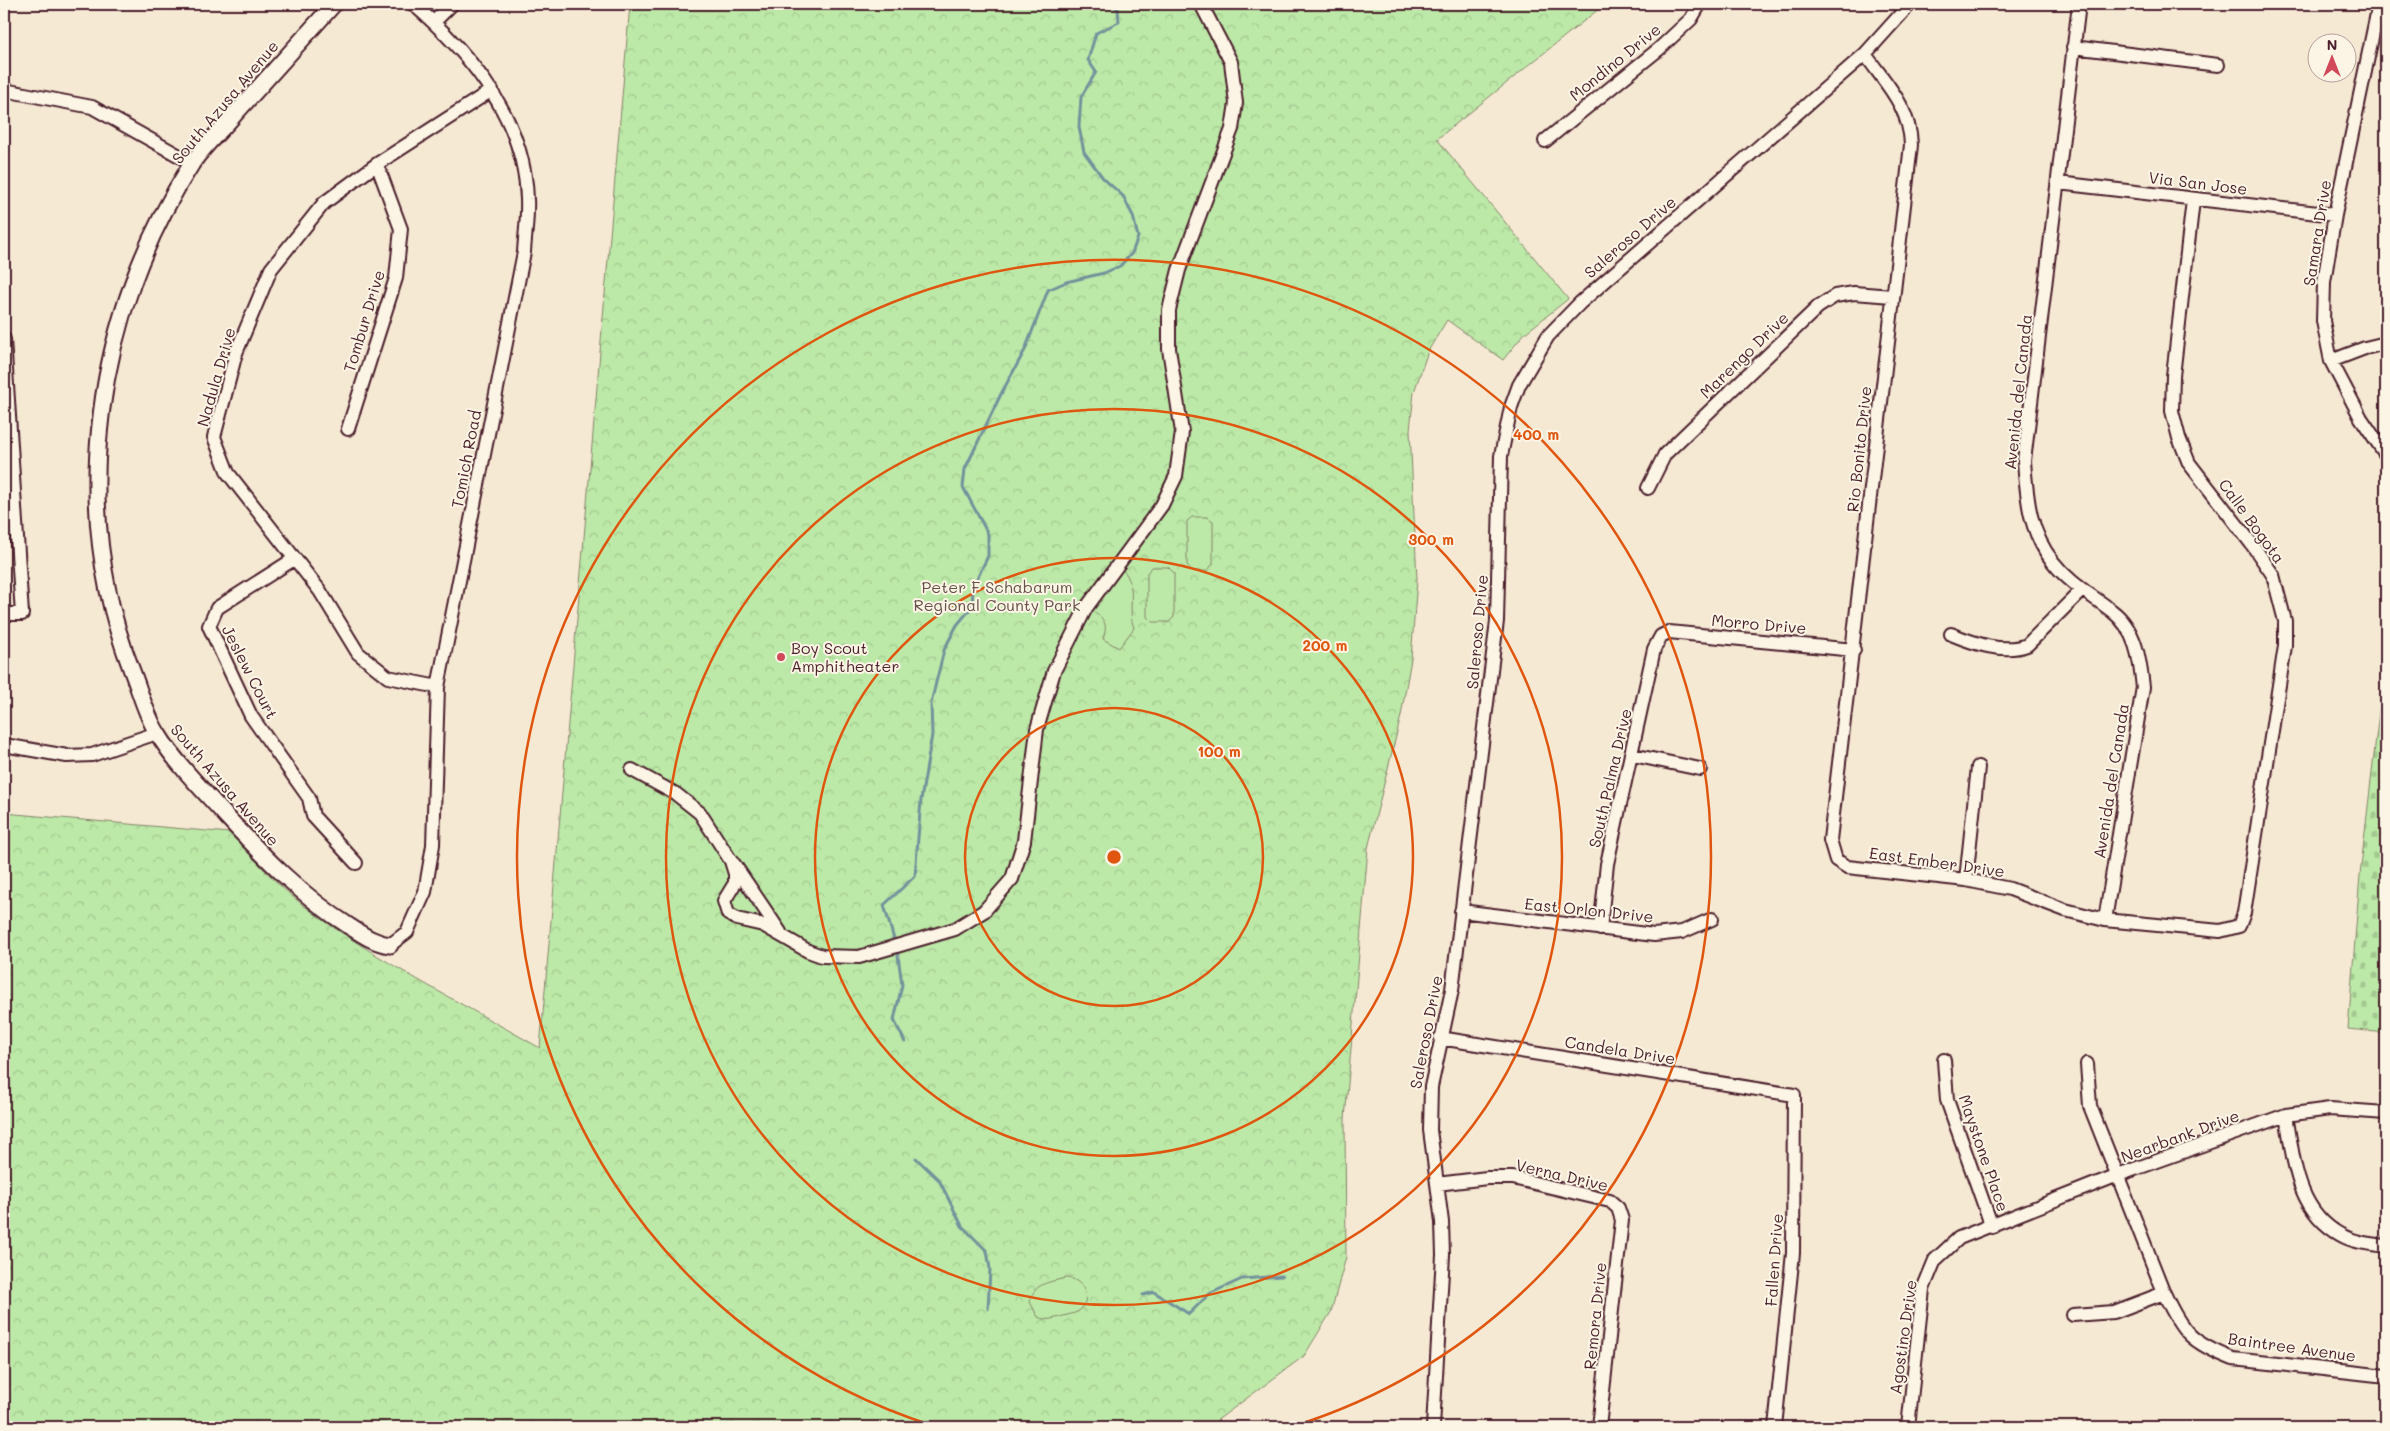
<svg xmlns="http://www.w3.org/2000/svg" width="2390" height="1431" viewBox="0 0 2390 1431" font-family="Mali,sans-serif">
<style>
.forest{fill:url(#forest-crowns);stroke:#838469}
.cemetery{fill:url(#cemetery-stones);stroke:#838469}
.garden{fill:#bce9a7;stroke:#838469}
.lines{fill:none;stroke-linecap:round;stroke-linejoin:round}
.stream{stroke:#73929c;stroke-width:3}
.minor-casing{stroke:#4a1f2b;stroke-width:16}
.tertiary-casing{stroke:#4a1f2b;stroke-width:19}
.minor{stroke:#fcf5e5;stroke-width:12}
.tertiary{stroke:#fcf5e5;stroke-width:15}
.ring{fill:none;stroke:#e0560e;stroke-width:2.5}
.poi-dot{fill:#d1495b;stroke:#fcf5e5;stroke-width:2}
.labels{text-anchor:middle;stroke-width:4;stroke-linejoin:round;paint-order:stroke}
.street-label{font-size:16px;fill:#4a1f2b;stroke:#fcf5e5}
.park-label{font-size:16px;fill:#66524a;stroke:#fcf5e5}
.poi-label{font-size:16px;fill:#4a1f2b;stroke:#fcf5e5;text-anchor:start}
.centre{fill:#e0560e;stroke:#fcf5e5;stroke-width:2.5}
.ring-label{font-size:15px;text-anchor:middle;font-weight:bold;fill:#e0560e;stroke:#fcf5e5;stroke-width:4;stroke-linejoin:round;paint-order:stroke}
</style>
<defs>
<pattern id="forest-crowns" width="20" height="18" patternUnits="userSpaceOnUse" patternTransform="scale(1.25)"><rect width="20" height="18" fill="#bce9a7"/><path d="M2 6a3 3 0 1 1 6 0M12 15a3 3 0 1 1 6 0" fill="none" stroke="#a3c790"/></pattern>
<pattern id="cemetery-stones" width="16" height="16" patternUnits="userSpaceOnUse" patternTransform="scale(1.25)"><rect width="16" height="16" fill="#bce9a7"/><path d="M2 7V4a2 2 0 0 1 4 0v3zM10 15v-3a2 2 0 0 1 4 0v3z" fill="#a3c790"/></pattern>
</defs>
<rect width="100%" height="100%" fill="#f6e9d4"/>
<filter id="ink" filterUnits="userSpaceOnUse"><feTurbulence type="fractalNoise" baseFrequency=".02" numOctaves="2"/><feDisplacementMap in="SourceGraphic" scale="10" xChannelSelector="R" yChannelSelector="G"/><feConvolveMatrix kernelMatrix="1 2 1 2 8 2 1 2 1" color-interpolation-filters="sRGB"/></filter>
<g filter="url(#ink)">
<path class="forest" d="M630,4H1605L1437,139L1568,299L1524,334L1503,360L1447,320L1428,351L1414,392L1410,430L1417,580L1411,659L1401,716L1368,848L1345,1119L1346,1257L1331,1312L1304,1356L1208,1427H4V813L230,833C253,858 276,884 303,905C376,961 460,1002 540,1048Z"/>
<path class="cemetery" d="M2386,652V1033L2348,1029L2360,875Z"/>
<path class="garden" d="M1192,517H1207L1213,521V564L1207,571H1192L1187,565V521Z
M1152,567H1168L1174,573V617L1169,622H1152L1147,617V573Z
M1122,569C1139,586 1126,608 1134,628L1119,648L1103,639C1108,626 1105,617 1092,612Z
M1066,1278C1083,1278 1093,1299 1079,1311C1074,1314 1066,1315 1060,1317C1052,1319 1046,1321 1038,1317L1030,1302C1033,1283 1050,1282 1066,1278Z"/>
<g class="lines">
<path class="stream" d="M895,943L884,905L915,876L921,800L932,735L931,703L944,650L957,625L972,607L973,587L988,556V534L963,487L965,469L1001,394L1025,350L1048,290L1066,282L1104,273L1120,266L1132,253L1138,237L1133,216L1123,196L1103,178L1084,152L1079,127L1081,97L1096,72L1088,60L1096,33L1119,22L1118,9L1111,4
M897,948L902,985L894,1020L905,1042
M916,1158L939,1180L962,1226L987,1251L990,1269L988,1309
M1143,1295L1154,1292L1189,1314L1209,1294L1242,1279L1282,1276"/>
<defs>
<path id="minor" d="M2079,4L2024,461C2027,499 2029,531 2053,562C2070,584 2092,595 2112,611C2136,629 2140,660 2143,687L2105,920
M2379,4L2335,215L2324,282L2323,321L2331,361L2361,418L2386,455
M434,22L452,4
M2073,47L2218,65
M1865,54C1886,84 1910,107 1911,145L1830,840L1836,860L1847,867L1966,880L2010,889L2065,910L2105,920L2220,931L2239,926L2244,913L2285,646V621L2273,575L2251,543L2189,463L2179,438L2172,411L2173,376L2193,200
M4,90L92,107L192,163
M1545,141L1659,49L1691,19L1700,4
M2058,183L2335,215
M4,339L22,614H4
M2331,361L2365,348L2386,343
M348,429L396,278L401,229L377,164
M1648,488L1665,454L1818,307L1835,296L1854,293L1892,296
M294,559L217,608L209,626L251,716L309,798L313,816L356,863
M1951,634C1973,643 2003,654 2027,645L2082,590
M438,687L388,677L358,653L320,591L228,473L214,437L236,353L271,269L324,203L377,164L492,90
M4,745L67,756L92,755L157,733
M1633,755L1700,769
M632,770L676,794L700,813L731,861L735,874V883L724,901L728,914L737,919L763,925L808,951L822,956L859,957L955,929L984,911L1012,879L1024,841L1037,729L1054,671L1086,608L1162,505L1176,476L1182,432L1169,349V310L1179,270L1232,129L1236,103L1231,62L1201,4
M734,864L780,932
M1966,880L1978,767
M1461,911L1654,935L1682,932L1712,919
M1600,929L1607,864L1654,649L1661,636L1669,632L1854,650
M390,945L407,932L425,892L433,845L438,687L524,252C525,235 528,216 527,199C525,120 470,53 413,4
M1440,1038L1794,1095L1793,1253L1775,1427
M1944,1060L1947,1100L1992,1227
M2087,1064L2090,1106L2164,1293C2182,1333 2192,1343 2233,1359L2386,1376
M2286,1115C2294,1160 2296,1210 2341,1235C2355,1243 2372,1244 2386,1246
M1437,1184L1487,1178H1513L1610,1201L1618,1208L1622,1220L1599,1427
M2073,1315L2114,1312L2164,1293
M1433,1427L1443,1255L1442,1222L1430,1130L1431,1087L1452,990L1497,621L1501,456L1511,407L1519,385L1548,336L1580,303L1865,54L1910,4
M1908,1427L1923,1289L1935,1260L1959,1238L2118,1175L2286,1115L2330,1109L2386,1113"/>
<path id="tertiary" d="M334,4C301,41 268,77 235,114C221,131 202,147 191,165C96,314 67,505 132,671C140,691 146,716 158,734C176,764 204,791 227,817C265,858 302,896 349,926C363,935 374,943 390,945"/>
</defs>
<use href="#minor" class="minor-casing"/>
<use href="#tertiary" class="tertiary-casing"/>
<use href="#minor" class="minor"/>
<use href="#tertiary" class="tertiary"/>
</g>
</g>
<g class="ring">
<circle cx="1114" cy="857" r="149"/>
<circle cx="1114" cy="857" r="299"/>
<circle cx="1114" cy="857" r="448"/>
<path d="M934 1426A597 597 0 1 1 1294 1426"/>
</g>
<circle class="poi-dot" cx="781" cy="657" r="5"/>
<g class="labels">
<g class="street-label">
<text transform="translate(1615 62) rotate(-39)" y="6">Mondino Drive</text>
<text transform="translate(225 102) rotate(-50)" y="6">South Azusa Avenue</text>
<text transform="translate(2198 183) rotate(7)" y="6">Via San Jose</text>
<text transform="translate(2317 233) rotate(-81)" y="6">Samara Drive</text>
<text transform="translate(1630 237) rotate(-41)" y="6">Saleroso Drive</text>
<text transform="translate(364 321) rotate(-73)" y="6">Tombur Drive</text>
<text transform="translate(1744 355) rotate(-44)" y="6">Marengo Drive</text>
<text transform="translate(216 377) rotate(-74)" y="6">Nadula Drive</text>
<text transform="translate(2018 392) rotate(-84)" y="6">Avenida del Canada</text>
<text transform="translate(1859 449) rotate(-84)" y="6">Rio Bonito Drive</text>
<text transform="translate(466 459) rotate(-79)" y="6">Tomich Road</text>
<text transform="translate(2252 521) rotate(54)" y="6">Calle Bogota</text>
<text transform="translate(1759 624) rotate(5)" y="6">Morro Drive</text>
<text transform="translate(1477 632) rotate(-85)" y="6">Saleroso Drive</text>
<text transform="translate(250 672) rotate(63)" y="6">Jeslew Court</text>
<text transform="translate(1610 778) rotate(-77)" y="6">South Palma Drive</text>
<text transform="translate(2111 781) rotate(-81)" y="6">Avenida del Canada</text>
<text transform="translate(225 785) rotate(49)" y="6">South Azusa Avenue</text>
<text transform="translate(1937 862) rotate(8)" y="6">East Ember Drive</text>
<text transform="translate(1589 910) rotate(6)" y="6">East Orlon Drive</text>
<text transform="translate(1426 1032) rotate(-79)" y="6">Saleroso Drive</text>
<text transform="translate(1620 1050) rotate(9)" y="6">Candela Drive</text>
<text transform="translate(2180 1136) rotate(-20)" y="6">Nearbank Drive</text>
<text transform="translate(1984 1153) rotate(71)" y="6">Maystone Place</text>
<text transform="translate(1562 1175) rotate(13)" y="6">Verna Drive</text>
<text transform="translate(1774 1260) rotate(-86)" y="6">Fallen Drive</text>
<text transform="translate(1595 1316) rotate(-84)" y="6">Remora Drive</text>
<text transform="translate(1903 1337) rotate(-82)" y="6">Agostino Drive</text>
<text transform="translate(2292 1347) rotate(8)" y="6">Baintree Avenue</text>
</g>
<g class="park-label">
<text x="997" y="593">Peter F Schabarum<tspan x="997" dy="18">Regional County Park</tspan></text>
</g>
<g class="poi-label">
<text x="791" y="654">Boy Scout<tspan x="791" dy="18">Amphitheater</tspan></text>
</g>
</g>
<circle cx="1114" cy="857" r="8" class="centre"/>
<g class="ring-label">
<text x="1536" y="440">400 m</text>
<text x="1431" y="545">300 m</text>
<text x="1325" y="651">200 m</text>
<text x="1219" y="757">100 m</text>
</g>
<rect width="2390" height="1431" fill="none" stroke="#fcf5e5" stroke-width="20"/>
<rect x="10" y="10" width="2370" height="1411" fill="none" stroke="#4a1f2b" stroke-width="2" filter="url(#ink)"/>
<g transform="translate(2332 58)"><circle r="24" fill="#fcf5e5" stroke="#b59f9b"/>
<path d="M0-4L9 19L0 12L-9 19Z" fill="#d1495b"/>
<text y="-8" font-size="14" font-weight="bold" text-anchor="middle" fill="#4a1f2b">N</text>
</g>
</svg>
